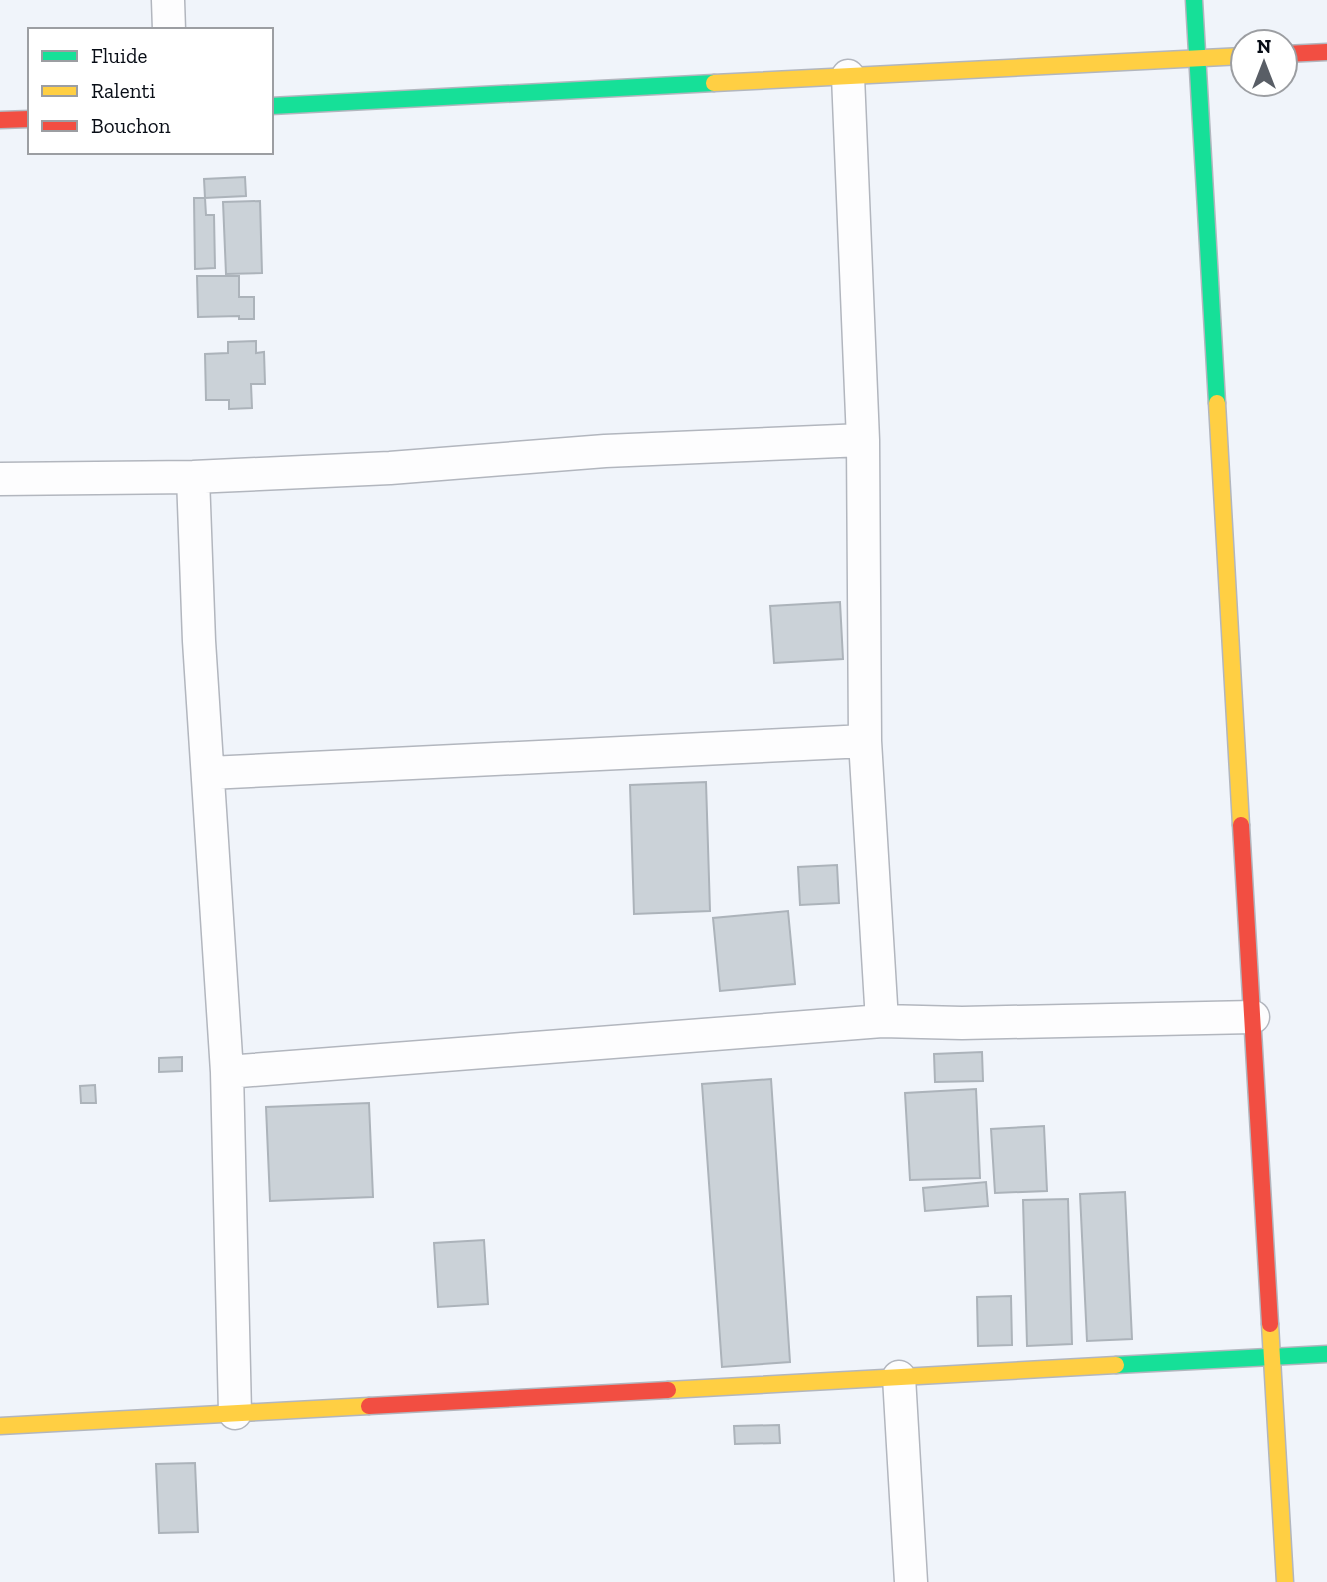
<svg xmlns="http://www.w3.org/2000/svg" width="1327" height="1582" viewBox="0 0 1327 1582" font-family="'Zilla Slab',serif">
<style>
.building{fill:#cbd2d8;stroke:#acb3ba;stroke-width:2}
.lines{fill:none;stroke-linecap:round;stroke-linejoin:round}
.street-casing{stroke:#b2b6be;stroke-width:35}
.fast-casing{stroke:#b2b6be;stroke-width:19}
.slow-casing{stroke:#b2b6be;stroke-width:19}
.jam-casing{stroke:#b2b6be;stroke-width:19}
.street{stroke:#fdfdfe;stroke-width:32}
.fast{stroke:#16e098;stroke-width:16}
.slow{stroke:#ffcf43;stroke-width:16}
.jam{stroke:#f24e42;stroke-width:16}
</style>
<rect width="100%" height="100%" fill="#f0f4fa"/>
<path class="building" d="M245,177L246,196L205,198L204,179Z
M194,198H205L206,215H214L215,268L195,269Z
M260,201L262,273L226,274L223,202Z
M197,276H239V297H254V319H239V316L198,317Z
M256,341V353L264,352L265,384H251L252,408L229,409V400H206L205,354L228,353V342Z
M840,602L843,659L774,663L770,606Z
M706,782L710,911L634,914L630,785Z
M837,865L839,903L800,905L798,867Z
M788,911L795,984L720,991L713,918Z
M982,1052L983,1081L935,1082L934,1054Z
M182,1057V1071L159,1072V1058Z
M771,1079L790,1362L722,1367L702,1084Z
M95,1085L96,1103H81L80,1086Z
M976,1089L980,1178L910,1180L905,1093Z
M369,1103L373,1197L270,1201L266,1107Z
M1044,1126L1047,1191L995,1193L991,1129Z
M986,1182L988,1206L925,1211L923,1188Z
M1125,1192L1132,1339L1087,1341L1080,1194Z
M1068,1199L1072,1344L1027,1346L1023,1200Z
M484,1240L488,1304L438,1307L434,1243Z
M1011,1296L1012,1345L978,1346L977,1297Z
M779,1425L780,1443L735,1444L734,1426Z
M195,1463L198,1532L159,1533L156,1464Z"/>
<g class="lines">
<defs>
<path id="street" d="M168,0L169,30
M848,76L863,440L865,741L882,1021
M193,477L199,641L227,1072L235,1413
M0,479L193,477L390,468L605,451L863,440
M209,773L865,741
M227,1072L882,1021L962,1023L1253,1017
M899,1377L911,1582"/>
<path id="fast" d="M1194,0L1217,403
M271,106L714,83
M1116,1365L1327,1354"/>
<path id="slow" d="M714,83L1243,56
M1217,403L1241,825
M1270,1324L1285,1582
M668,1390L1116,1365
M0,1426L369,1406"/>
<path id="jam" d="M1285,54L1327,52
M0,120L30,119
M1241,825L1270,1324
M369,1406L668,1390"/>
</defs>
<use href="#street" class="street-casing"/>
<use href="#fast" class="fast-casing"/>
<use href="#slow" class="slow-casing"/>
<use href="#jam" class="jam-casing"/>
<use href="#street" class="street"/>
<use href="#fast" class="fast"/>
<use href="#slow" class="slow"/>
<use href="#jam" class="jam"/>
</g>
<rect x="28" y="28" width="245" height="126" fill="#ffffff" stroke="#9c9ea2" stroke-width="2"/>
<rect x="42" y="51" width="35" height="10" fill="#16e098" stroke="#9c9ea2" stroke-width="2"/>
<text x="91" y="63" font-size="21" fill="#080d16">Fluide</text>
<rect x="42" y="86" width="35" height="10" fill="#ffcf43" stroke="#9c9ea2" stroke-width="2"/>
<text x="91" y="98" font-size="21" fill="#080d16">Ralenti</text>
<rect x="42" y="121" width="35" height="10" fill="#f24e42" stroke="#9c9ea2" stroke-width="2"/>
<text x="91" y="133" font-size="21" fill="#080d16">Bouchon</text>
<g transform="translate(1264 63)"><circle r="33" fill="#ffffff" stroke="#9c9ea2" stroke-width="2"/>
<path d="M0-5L12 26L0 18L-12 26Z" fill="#595e66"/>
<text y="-10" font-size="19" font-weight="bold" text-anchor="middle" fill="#080d16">N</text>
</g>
</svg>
